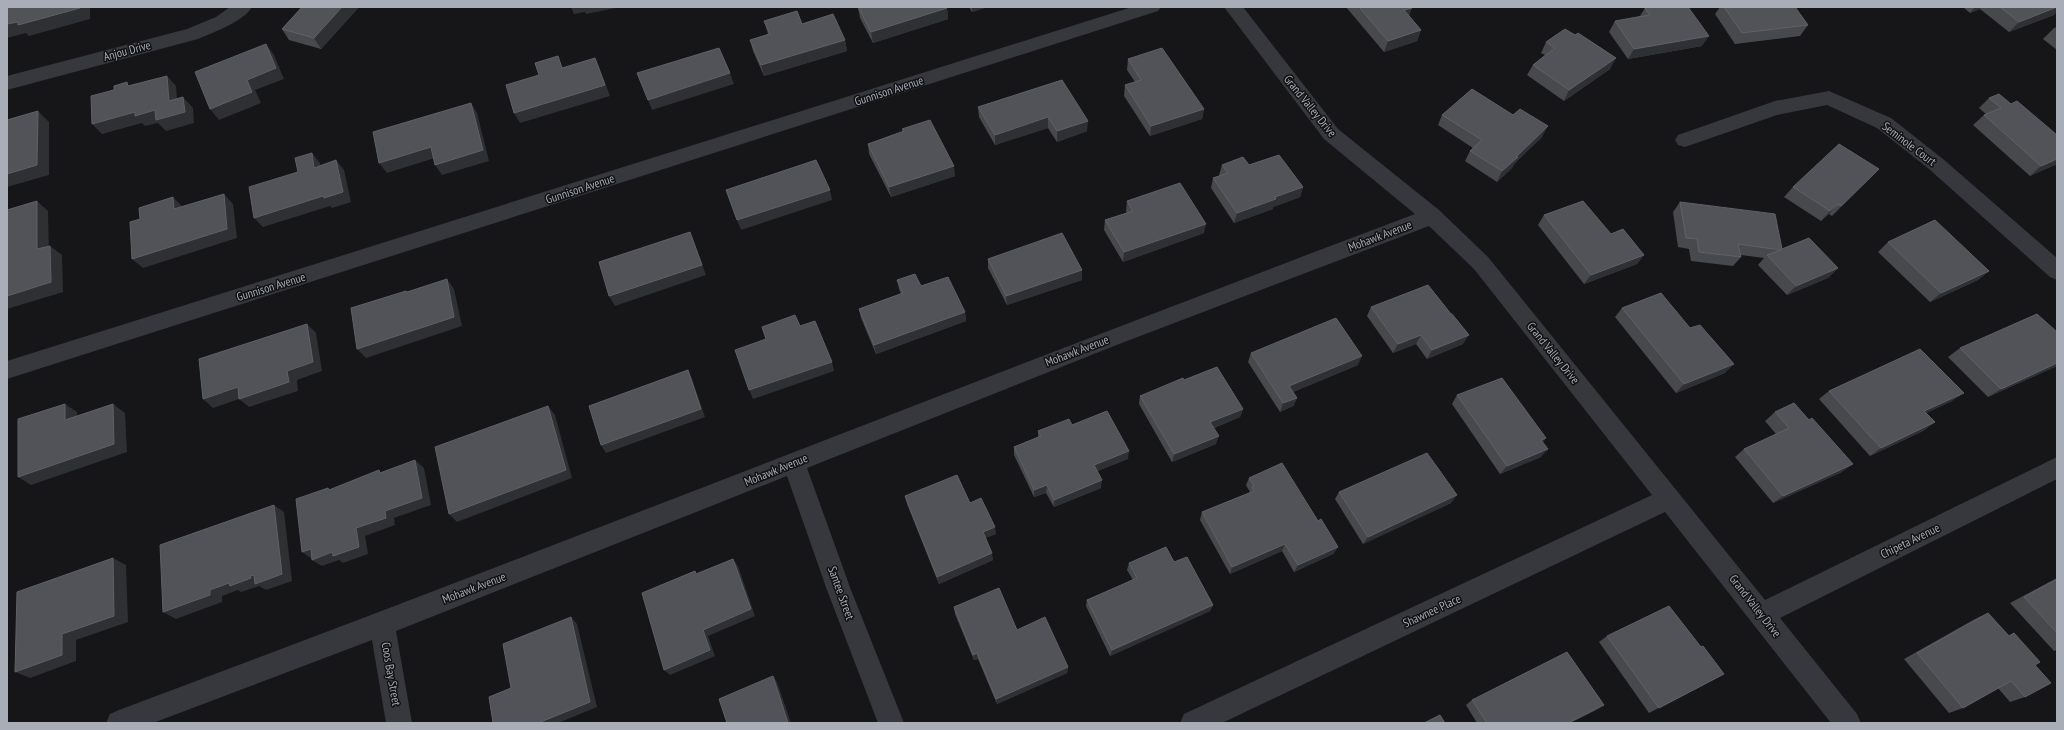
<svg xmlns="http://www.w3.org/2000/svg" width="2064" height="730" viewBox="0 0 2064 730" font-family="'PT Sans Narrow',sans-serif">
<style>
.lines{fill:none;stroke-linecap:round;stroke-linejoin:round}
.street{fill:#37383d;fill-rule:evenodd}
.wall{fill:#47494d}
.shaded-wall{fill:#2f3033}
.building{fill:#525359;stroke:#5f6168}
.labels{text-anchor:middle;stroke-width:3;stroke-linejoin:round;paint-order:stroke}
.street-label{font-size:12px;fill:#a8adb8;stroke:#111113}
</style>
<rect width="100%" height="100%" fill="#161618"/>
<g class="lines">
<path class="street" d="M230,7H252C243,22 214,32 198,39L7,90V76L187,29L216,17Z
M1132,7H1161L1158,11L7,379V361Z
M1224,7H1243L1338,129L1439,210L1488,257L1765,600L2057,457V479L1780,618L1857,714L1861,723H1831L1665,512L1222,723H1180L1184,714L1652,495L1474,269L1429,226L1114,346L807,468L851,590L904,723H878L827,590L787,476L396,631L412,723H386L372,640L153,723H106L110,714L119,710C553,548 982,377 1415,214L1324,139Z
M1829,91L1891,118L1943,159L2057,258V280L2050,277L1929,169L1877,128L1827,105L1777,115L1685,147L1678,145L1675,140L1678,135L1775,101Z"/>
</g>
<path class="wall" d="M302,7H359L321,49L289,40L282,29Z
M858,7L947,8L948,19L873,43L860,18Z
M969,7H987L972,12Z
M1346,7H1412L1409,16L1421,30L1417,41L1384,52Z
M1720,7H1795L1808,25L1800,36L1735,44L1715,14Z
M1963,7H2057L2054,15L2009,32L1980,9L1970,13Z
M1645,8L1702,46L1628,59L1609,32L1615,21L1640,16Z
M764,21L802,24L845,40L847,51L764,76L753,51L750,40L768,34Z
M2057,27V50L2043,39L2054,28Z
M1575,35L1610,69L1564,101L1527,75L1533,65L1545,55L1541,53L1546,42Z
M1128,59L1204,109L1202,119L1150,136L1124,96L1125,85L1135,82L1127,70Z
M1062,80L1087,131L1057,142L1048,128L995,145L979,117L978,107Z
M1999,94L2057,164L2030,176L1973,125L1984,115L1986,114L1979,108L1989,98Z
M1442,115L1542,137L1515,163L1512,168L1497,182L1465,161L1470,151L1473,148L1438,125Z
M902,129L955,176L891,197L869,154L868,144L903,132Z
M1222,165H1249L1303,187L1300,197L1273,207V209L1234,223L1211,188L1213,178L1220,176L1219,175Z
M1879,169L1832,216L1829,214L1821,221L1784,197L1793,187Z
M1127,201L1204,233L1123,262L1104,230L1105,220L1127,213L1126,211Z
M1680,202L1782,249L1838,268L1828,278L1787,295L1758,265L1764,258L1741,255V257L1733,266L1691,261L1689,249L1678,247L1673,212Z
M1544,215L1611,234L1644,255L1637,264L1584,284L1538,225Z
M1888,242L1989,271L1978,280L1930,302L1878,252Z
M988,259L1082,270V280L1007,305L988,268Z
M897,280L921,286L965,312L966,321L876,354L861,318L859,309L901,294L899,289Z
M1371,307L1451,314L1463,344L1427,359L1416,344L1393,353L1367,316Z
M1622,308L1725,373L1676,393L1615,317Z
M1960,348L2057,366L1988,397L1948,357Z
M1251,353L1358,365L1293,392L1297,398L1293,406L1280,412L1248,362Z
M1184,380L1243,409L1240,417L1214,428L1216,444L1172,462L1139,404L1140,396Z
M1829,391L1952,401L1926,413L1935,422L1923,431L1870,456L1819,399Z
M1457,395L1546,438L1542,443L1541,457L1500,474L1452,404Z
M1775,412L1809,420L1842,472L1773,503L1735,457L1744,449L1776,434L1765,421Z
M1072,425L1128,459L1097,471L1101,488L1054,507L1046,493L1034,497L1014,455V447L1038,437V431Z
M1249,478L1318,521L1338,547L1333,554L1294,572L1282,551L1230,574L1200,520L1202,512L1249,493L1250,492L1246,485Z
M1339,492L1451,503L1363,544L1335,499Z
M905,496L970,503L996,534L985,538L993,560L939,584L907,504Z
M1129,563L1213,605L1210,611L1110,656L1086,606L1087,600L1133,580L1127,570Z
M2057,578V650L2054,651L2010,603Z
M954,607L1017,630L1068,667L1067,673L997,704L978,659L974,660L955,614Z
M1988,613L2009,636L2014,633L2035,665L2025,697L2010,702L1998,688L1963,708L1949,713L1904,659L1975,619Z
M1607,636L1701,647L1724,674L1649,713L1599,642Z
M1472,700L1596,710L1570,723H1477L1466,705Z"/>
<path class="shaded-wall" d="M80,7H90V19L29,36L26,33L7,38V24Z
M342,7H359L321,49L314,38Z
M571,7H621L586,14L585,12L574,14Z
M972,7H987L972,12Z
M1975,7H1981L1980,9L1970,13Z
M2057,7V12L2054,15L2009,32L2019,22Z
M947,8L948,19L873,43L871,32Z
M1412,8L1408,18L1404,10Z
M1421,30L1417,41L1384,52L1388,41Z
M1709,36L1702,46L1628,59L1634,49Z
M845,40L847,51L764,76L761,65Z
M266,44L274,55L284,79L255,90L261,103L219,120L210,109L247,80Z
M595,58L600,69L610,96L520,123L514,113Z
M1616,58L1610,69L1564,101L1569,90Z
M730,73L734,84L652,110L648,100Z
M167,76L176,86L178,112L169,101Z
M183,97L193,108L194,123L166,131L158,123L145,126L142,123L102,134L92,124Z
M471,103L477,113L489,161L442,175L435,165Z
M1204,109L1202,119L1150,136L1151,126Z
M38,111L49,122V175L7,187V174Z
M1048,117V128L995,145V135Z
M1088,121L1087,131L1057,142V131Z
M1548,126L1542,137L1515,163L1512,168L1497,182L1502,171L1516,157Z
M431,147L438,157L387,173L379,163Z
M312,153L320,163L322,178L314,168Z
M2057,159V164L2030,176L2041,166Z
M336,160L344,170L351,202L332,208L330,206L263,227L254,218Z
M954,166L955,176L891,197L889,187Z
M1879,169L1832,216L1841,206Z
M1303,187L1300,197L1273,207V209L1234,223L1237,213L1275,197Z
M830,190L832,200L741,230L737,220Z
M224,194L233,204L237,238L143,268L132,259Z
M173,197L183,207L174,209Z
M37,201L48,211L49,259L37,249Z
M1838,204L1829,214L1821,221L1830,211Z
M1206,224L1204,233L1123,262L1124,252Z
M690,232L706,275L615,306L609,296Z
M50,246L62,255L63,292L7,309V296Z
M1644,255L1637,264L1584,284L1591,275Z
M1838,268L1828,278L1787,295L1796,286Z
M1082,270V280L1007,305L1006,296Z
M1989,271L1978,280L1930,302L1941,293Z
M447,279L454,289L462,326L366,358L357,349Z
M965,312L966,321L876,354L874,345Z
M307,324L316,333L322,371L297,380L298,391L249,407L239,399L213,408L203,399L287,371Z
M1421,335L1416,344L1393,353L1398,344Z
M1469,335L1463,344L1427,359L1432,350Z
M1362,356L1358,365L1286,395L1289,386Z
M832,362L834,371L753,399L749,390Z
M2057,363V366L1988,397L2001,389Z
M1734,364L1725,373L1676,393L1684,384Z
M688,370L692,379L705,417L606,453L601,445Z
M1964,393L1952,401L1912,420L1924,411Z
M1297,398L1293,406L1280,412L1283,403Z
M65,404L77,412L78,428L65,420Z
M113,404L125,413L127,452L31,485L18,477Z
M548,406L555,415L572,478L457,522L449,514Z
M1243,409L1240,417L1208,430L1210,422Z
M1935,422L1923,431L1870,456L1881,448Z
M1219,436L1216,444L1172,462L1174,454Z
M1546,438L1539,446L1541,440Z
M1548,449L1541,457L1500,474L1507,466Z
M1129,451L1128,459L1093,473L1094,465Z
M415,460L424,468L431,505L394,518L395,525L365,536L368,554L343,563L339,560L322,566L312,560L356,528L385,511Z
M1853,464L1842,472L1773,503L1783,496Z
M1102,480L1101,488L1054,507V500Z
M1047,485L1046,493L1034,497V490Z
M1457,495L1451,503L1363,544L1368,537Z
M274,505L284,512L292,581L266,590L259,586L241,592L238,590L222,596V602L176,619L163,612L210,590L229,583Z
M995,527L996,534L983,539V532Z
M1285,544L1282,551L1230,574L1232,567Z
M1338,547L1333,554L1294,572L1298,565Z
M311,549L312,559L302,552Z
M992,553L993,560L939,584L937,577Z
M113,558L126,565L128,622L76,640V661L30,678L15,672L62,634Z
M733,559L738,566L755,616L708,636L715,656L670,675L664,670L703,630Z
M1213,605L1210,611L1110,656L1112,650Z
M571,617L577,624L597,707L558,723H538Z
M977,653L978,659L974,660L973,655Z
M1068,667L1067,673L997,704L996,699Z
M773,676L777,682L791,723H788Z
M1604,705L1596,710L1570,723H1568Z"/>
<path class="building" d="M7,7H80V8L18,25V22L7,24Z
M302,7H342L314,38L282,29Z
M858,7H946L947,8L871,32Z
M1359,7H1412V8L1404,10L1421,30L1388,41Z
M1648,7H1688L1709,36L1634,49L1615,21L1650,15L1645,8Z
M1724,7H1795L1808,25L1742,33Z
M2000,7H2057L2019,22Z
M797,11L802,24L833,14L845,40L761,65L750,40L770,34L764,21Z
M1565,29L1575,35L1578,33L1616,58L1569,90L1533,65L1555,48L1546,42Z
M266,44L276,68L247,80L252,92L210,109L195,72Z
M719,48L730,73L648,100L637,73Z
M1162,48L1204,109L1151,126L1125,85L1141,80L1128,59Z
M558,56L562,68L595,58L605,85L514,113L506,85L539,75L535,63Z
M167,76L169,101L183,97L185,112L156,120L155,110L135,116V112L92,124L91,96L114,90V86L127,82L128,86Z
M1062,80L1088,121L1057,131L1048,117L995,135L978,107Z
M1472,89L1513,115L1520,109L1548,126L1516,157H1518L1502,171L1470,151L1482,140L1442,115Z
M1999,94L2011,104L2017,101L2057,135V159L2041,166L1984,115L2001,108L1989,98Z
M471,103L483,150L435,165L431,147L379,163L373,132Z
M38,111L37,165L7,174V120Z
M930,120L954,166L889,187L868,144L904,131L902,129Z
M1839,144L1879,169L1841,206L1838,204L1830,211L1793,187Z
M312,153L314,168L336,160L343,192L324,198L323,196L254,218L249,187L298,172L295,158Z
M1279,155L1303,187L1275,197L1276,199L1237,213L1213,178L1228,173L1222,165L1243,157L1249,165Z
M816,160L830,190L737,220L726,190Z
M1180,183L1206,224L1124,252L1105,220L1133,211L1127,201Z
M224,194L227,229L132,259L130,222L140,219L139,208L173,197L174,209Z
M37,201V249L50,246L51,282L7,296V210Z
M1583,201L1611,234L1623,229L1644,255L1591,275L1544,215Z
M1680,202L1775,214L1782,249L1809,238L1838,268L1796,286L1767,255L1781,250L1738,244L1741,257L1699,252L1697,239L1686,238Z
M1935,220L1989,271L1941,293L1888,242Z
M690,232L702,265L609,296L599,262Z
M1062,233L1082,270L1006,296L988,259Z
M915,274L921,286L948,277L965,312L874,345L859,309L903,293L897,280Z
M447,279L454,317L357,349L351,308L406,291L407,292Z
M1428,285L1451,314H1452L1469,335L1432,350L1421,335L1398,344L1371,307Z
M1661,293L1690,328L1700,325L1734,364L1684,384L1622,308Z
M2037,314L2057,332V363L2001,389L1960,348Z
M795,315L800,326L815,321L832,362L749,390L735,350L766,339L762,327Z
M1336,318L1362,356L1289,386L1297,398L1283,403L1251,353Z
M307,324L313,362L287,371L289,382L239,399L238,387L203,399L199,359Z
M1920,349L1964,393L1924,411L1935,422L1881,448L1829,391Z
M1217,367L1243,409L1210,422L1219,436L1174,454L1140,396L1183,378L1184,380Z
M688,370L701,409L601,445L589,406Z
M1502,378L1546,438L1541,440L1548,449L1507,466L1457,395Z
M1794,403L1809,420L1812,418L1853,464L1783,496L1744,449L1789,428L1775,412Z
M65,404V420L113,404L114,444L18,477V419Z
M548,406L566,470L449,514L435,447Z
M1107,411L1129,451L1094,465L1102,480L1054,500L1047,485L1034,490L1014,447L1041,436L1038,431L1069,419L1072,425Z
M1427,453L1457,495L1368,537L1339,492Z
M415,460L422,498L385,511L386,518L356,528L359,547L333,556L332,552L312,560L311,549L302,552L296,499L328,488L329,490L379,470L380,473Z
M1282,463L1318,521L1321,519L1338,547L1298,565L1285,544L1232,567L1202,512L1254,491L1252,487L1254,486L1249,478Z
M957,475L970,503L981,498L995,527L983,532L992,553L937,577L905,496Z
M274,505L282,574L255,584L254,575L250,576L251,578L230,586L229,583L210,590V595L163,612L160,545Z
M1166,547L1174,562L1187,557L1213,605L1112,650L1087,600L1137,578L1129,563Z
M113,558L114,616L62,634V655L15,672L17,592Z
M733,559L751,609L703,630L710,650L664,670L642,593L695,571L696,574Z
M2057,579V633L2024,597Z
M999,588L1017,630L1045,617L1068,667L996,699L977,653L973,655L954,607Z
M1669,606L1701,647L1703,646L1724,674L1659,708L1607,636Z
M1988,613L2009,636L2014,633L2040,662L2035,665L2051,683L2025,697L2011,681L1963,708L1917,653Z
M571,617L590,702L538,723H493L489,697L511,688L503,644Z
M1567,652L1604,705L1568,723H1487L1472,700Z
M773,676L788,723H727L719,699Z
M1440,715L1445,723H1424Z"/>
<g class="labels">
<g class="street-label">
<text transform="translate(127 51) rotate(-15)" y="4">Anjou Drive</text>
<text transform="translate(889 91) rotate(-18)" y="4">Gunnison Avenue</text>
<text transform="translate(1310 106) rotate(51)" y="4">Grand Valley Drive</text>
<text transform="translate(1909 144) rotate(37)" y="4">Seminole Court</text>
<text transform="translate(580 189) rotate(-18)" y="4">Gunnison Avenue</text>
<text transform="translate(1380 236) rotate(-21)" y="4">Mohawk Avenue</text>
<text transform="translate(271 287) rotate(-17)" y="4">Gunnison Avenue</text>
<text transform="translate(1077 351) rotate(-21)" y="4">Mohawk Avenue</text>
<text transform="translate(1553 353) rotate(51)" y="4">Grand Valley Drive</text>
<text transform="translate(776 470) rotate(-22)" y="4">Mohawk Avenue</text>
<text transform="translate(1910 541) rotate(-26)" y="4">Chipeta Avenue</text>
<text transform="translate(474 588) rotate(-21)" y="4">Mohawk Avenue</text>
<text transform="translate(841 593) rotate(70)" y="4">Santee Street</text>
<text transform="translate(1755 606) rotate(52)" y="4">Grand Valley Drive</text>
<text transform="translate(1432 611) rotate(-25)" y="4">Shawnee Place</text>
<text transform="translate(391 674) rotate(80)" y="4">Coos Bay Street</text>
</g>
</g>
<rect width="2064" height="730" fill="none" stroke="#a8adb8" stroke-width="16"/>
</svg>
